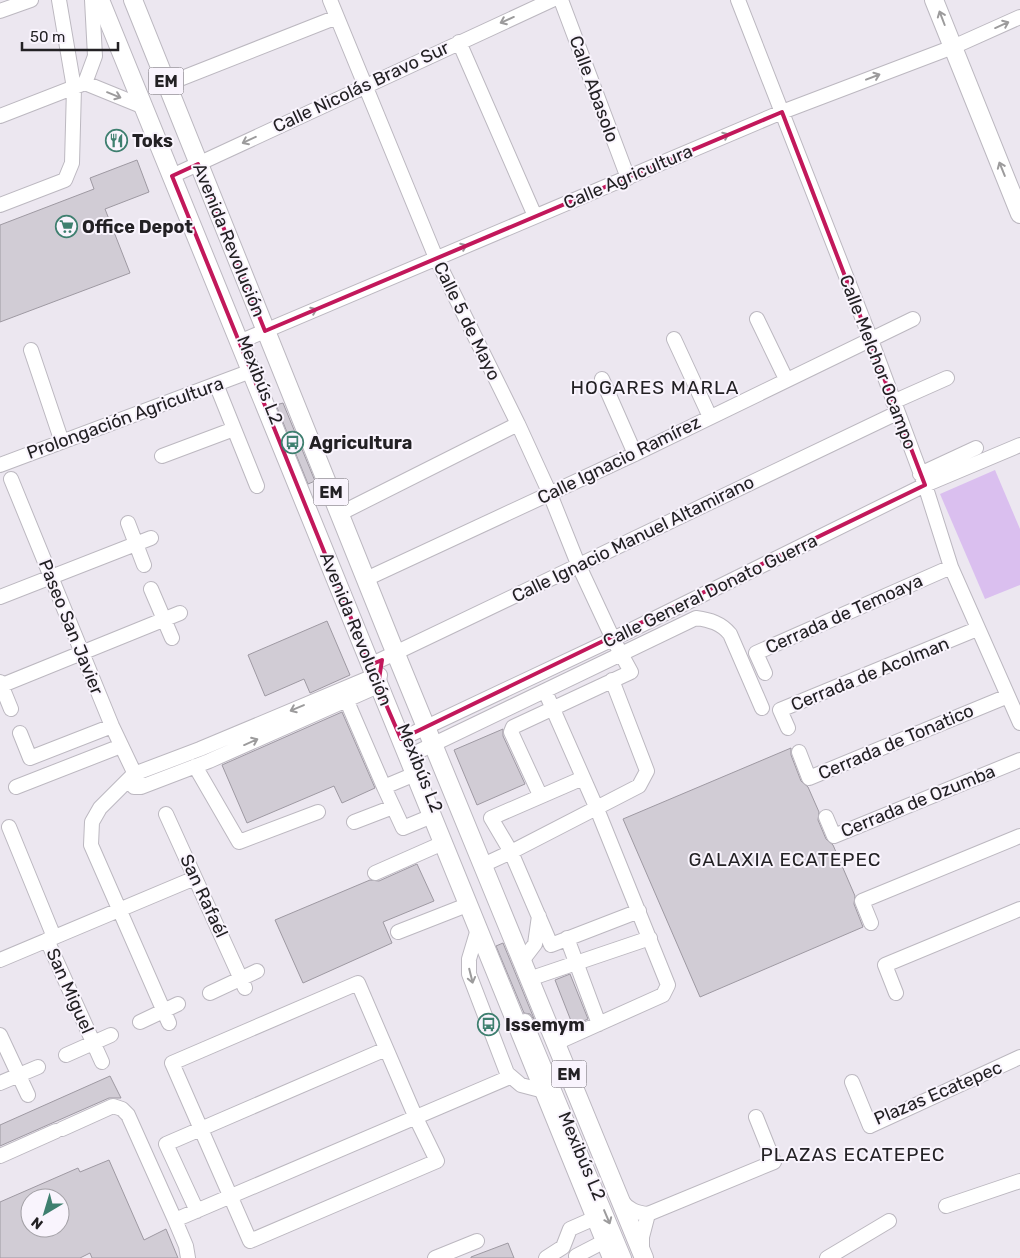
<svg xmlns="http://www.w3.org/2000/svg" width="1020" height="1258" viewBox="0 0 1020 1258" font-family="Rubik,sans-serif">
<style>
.green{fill:#dabfef}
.building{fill:#d1ccd5;stroke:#9e99a2;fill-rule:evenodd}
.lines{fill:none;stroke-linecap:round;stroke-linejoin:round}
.minor-casing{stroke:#bcb8c0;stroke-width:16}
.major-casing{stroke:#bcb8c0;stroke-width:20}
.minor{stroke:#fff;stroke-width:14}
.major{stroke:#fff;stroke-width:18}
.oneway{stroke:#9c9b9c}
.marked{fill:none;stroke:#c2185b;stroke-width:4;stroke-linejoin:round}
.labels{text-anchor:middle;stroke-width:4;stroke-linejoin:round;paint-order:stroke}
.shield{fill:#f9f4fd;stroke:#636065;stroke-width:1}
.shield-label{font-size:16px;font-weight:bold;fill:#232124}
.street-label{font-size:18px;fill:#232124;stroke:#f9f4fd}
.poi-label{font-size:18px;font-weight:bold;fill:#232124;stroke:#f9f4fd;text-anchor:start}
.neighbourhood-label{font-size:19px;letter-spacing:1px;fill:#232124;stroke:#f9f4fd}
</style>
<rect width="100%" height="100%" fill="#ece7f0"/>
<path class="green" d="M995,470L1020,529V585L985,599L940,494Z"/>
<path class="building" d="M137,160L149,192L105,209L130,273L0,322V225L94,189L90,178Z
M283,403L315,481L308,484L276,405Z
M327,621L350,675L310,693L304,679L265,696L248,655Z
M342,712L375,788L342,803L334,786L247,823L222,765Z
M503,729V736L525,784L477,805L454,750Z
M791,748V755L801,781L808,787L819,812L818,820L826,839L833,845L855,896L854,904L863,927L700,997L623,819Z
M417,864L434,901L383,922L392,943L303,983L275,920L370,880L379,881Z
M503,943L535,1021L530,1014L524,1013L496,946Z
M570,974L588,1019L573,1026L555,980Z
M110,1076L121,1098H109L0,1146V1125Z
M109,1160L144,1240L166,1229L178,1258H92L90,1253L80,1258H0V1202L78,1168L80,1172ZM30,1198H60V1228H30Z
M508,1243L514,1258H471V1257Z"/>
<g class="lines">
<defs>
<path id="minor" d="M330,0L436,258L518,424L550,494L578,564L613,639L631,672L513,727L511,732L540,795
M561,0L628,178
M738,0L871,340L925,485L951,567L1020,723
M0,11L31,0
M459,42L535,216
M85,83L95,56L92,0
M167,84L337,17
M0,116L85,83L144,107
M172,176L552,0
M0,205L65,180L72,163L74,88L59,0
M757,319L786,379
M674,339L710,417
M239,342L782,112L953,47L1020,17
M31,350L62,442
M602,379L635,454
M216,384L257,486
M893,402L947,378
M162,456L234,429
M0,465L251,371
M920,474L976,448
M11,479L112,726L141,787
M339,514L518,424
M128,523L144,565
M366,579L635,454L913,319
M151,589L172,638
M0,597L151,538
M370,665L897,413
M765,673L756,653L951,567
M0,682L11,709
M0,686L180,613
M545,691L597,809L668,985L663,995L556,1043
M346,699L384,787L415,774
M788,728L780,710L977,629
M20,733L30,758L112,726
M401,739L613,639L925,485L1020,445
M799,752L809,778L1008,696
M409,756L696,618C710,620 721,623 730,634L762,708
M195,766L239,842L318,812
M583,778L491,818L511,852L551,945L639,911
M16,787L121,746
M134,787H141L209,761L378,686L380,675
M384,787L403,828L432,816
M166,814L245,988
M826,817L834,836L1020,760
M354,822L393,807
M9,827L54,937
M483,865L511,852L639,786L647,771L612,680
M375,873L443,843
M871,923L862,901L1020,836
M478,929L469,959V974L507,1073L521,1085L544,1091
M398,932L467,905
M567,938L599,1024
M47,940L102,1062
M0,960L195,878
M522,961L535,944L539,916
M529,979L650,938
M358,983L416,1118L437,1161L250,1241L172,1063Z
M210,993L257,971
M896,993L885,965L1020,909
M525,1021L624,1258
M140,1022L178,1004
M169,1023L91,845L92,822L100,808L134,774L200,749L374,676
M0,1035L28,1095
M66,1055L111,1035
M852,1082L870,1126L1020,1057
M0,1083L38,1067
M62,1129L113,1106L122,1109L128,1115L175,1220
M0,1156L56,1131
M621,1200C629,1210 636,1213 648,1214L774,1162L756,1117
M946,1206L1020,1181
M197,1211L166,1144L386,1049
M642,1250V1237L648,1214
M188,1258L186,1246L175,1220L510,1077
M435,1258L477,1241
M546,1258L563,1247L570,1229L595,1218
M577,1258L576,1256L605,1241
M827,1258L889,1221"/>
<path id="major" d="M100,0L612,1258
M133,0L391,642L644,1258
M934,0L1020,214"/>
</defs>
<use href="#minor" class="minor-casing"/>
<use href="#major" class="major-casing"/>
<use href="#minor" class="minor"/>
<use href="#major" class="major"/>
</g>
<defs><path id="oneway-shaft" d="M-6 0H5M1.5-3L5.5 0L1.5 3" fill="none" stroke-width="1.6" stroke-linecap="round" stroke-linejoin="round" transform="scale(1.25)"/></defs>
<g class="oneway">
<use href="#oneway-shaft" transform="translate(942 18) rotate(-111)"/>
<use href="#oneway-shaft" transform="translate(507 20) rotate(156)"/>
<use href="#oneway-shaft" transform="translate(1002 25) rotate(-24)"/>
<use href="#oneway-shaft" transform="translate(873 77) rotate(-21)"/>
<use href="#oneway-shaft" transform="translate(114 95) rotate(22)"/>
<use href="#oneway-shaft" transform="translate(722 137) rotate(-23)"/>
<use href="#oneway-shaft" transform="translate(249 140) rotate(155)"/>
<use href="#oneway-shaft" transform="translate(1002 169) rotate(-112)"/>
<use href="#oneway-shaft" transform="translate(460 248) rotate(-23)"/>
<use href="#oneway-shaft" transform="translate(310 312) rotate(-23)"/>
<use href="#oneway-shaft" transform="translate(297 708) rotate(157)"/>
<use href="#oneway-shaft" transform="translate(251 742) rotate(-24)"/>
<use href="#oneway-shaft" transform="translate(471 976) rotate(76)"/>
<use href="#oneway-shaft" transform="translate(607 1217) rotate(67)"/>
</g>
<path class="marked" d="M782,112L925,485L401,739L378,686L382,660L370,665L172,176L198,164L265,331Z"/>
<defs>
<symbol id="restaurant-ring" viewBox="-11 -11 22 22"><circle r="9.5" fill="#f9f4fd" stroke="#3e7f6f" stroke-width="1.5"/><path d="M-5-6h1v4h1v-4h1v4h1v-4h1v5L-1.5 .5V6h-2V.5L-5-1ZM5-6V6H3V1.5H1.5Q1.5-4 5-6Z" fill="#3e7f6f"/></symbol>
<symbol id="supermarket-ring" viewBox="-11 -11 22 22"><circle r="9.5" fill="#f9f4fd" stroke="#3e7f6f" stroke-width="1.5"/><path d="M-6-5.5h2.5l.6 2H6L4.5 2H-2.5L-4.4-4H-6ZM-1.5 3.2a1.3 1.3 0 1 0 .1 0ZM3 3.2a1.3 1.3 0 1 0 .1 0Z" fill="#3e7f6f"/></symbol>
<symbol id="bus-ring" viewBox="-11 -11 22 22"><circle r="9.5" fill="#f9f4fd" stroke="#3e7f6f" stroke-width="1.5"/><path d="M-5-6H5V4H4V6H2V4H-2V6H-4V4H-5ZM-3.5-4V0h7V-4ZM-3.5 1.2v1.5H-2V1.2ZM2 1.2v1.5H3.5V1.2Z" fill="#3e7f6f"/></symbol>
</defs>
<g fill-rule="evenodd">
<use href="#restaurant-ring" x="104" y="128" width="25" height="25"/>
<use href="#supermarket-ring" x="54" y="214" width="25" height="25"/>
<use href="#bus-ring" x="280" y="430" width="25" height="25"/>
<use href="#bus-ring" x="476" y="1012" width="25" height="25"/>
</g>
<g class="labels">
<g class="shield">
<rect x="148.5" y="67.5" width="35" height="27" rx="4"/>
<rect x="313.5" y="478.5" width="35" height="27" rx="4"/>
<rect x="551.5" y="1060.5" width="35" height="27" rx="4"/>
</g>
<g class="shield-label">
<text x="166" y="87">EM</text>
<text x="331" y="498">EM</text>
<text x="569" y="1080">EM</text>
</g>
<g class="street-label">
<text transform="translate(361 87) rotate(-25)" y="6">Calle Nicolás Bravo Sur</text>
<text transform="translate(594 89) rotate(70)" y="6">Calle Abasolo</text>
<text transform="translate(628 177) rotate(-23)" y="6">Calle Agricultura</text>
<text transform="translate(229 240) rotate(68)" y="6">Avenida Revolución</text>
<text transform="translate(467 321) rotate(64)" y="6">Calle 5 de Mayo</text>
<text transform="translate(878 362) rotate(69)" y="6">Calle Melchor Ocampo</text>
<text transform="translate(260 380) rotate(68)" y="6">Mexibús L2</text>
<text transform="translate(125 418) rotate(-20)" y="6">Prolongación Agricultura</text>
<text transform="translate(619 460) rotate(-26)" y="6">Calle Ignacio Ramírez</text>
<text transform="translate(633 539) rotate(-26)" y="6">Calle Ignacio Manuel Altamirano</text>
<text transform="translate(710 591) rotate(-26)" y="6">Calle General Donato Guerra</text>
<text transform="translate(844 614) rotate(-24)" y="6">Cerrada de Temoaya</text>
<text transform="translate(71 627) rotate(68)" y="6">Paseo San Javier</text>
<text transform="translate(356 629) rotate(68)" y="6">Avenida Revolución</text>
<text transform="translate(870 674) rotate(-22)" y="6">Cerrada de Acolman</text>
<text transform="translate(896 742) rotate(-23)" y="6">Cerrada de Tonatico</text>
<text transform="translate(420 768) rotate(68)" y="6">Mexibús L2</text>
<text transform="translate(918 801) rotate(-22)" y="6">Cerrada de Ozumba</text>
<text transform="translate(204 896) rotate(65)" y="6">San Rafaél</text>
<text transform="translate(70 991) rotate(66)" y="6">San Miguel</text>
<text transform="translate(938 1093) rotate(-23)" y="6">Plazas Ecatepec</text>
<text transform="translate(582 1156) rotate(67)" y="6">Mexibús L2</text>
</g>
<g class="poi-label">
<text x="132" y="147">Toks</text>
<text x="82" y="233">Office Depot</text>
<text x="309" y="449">Agricultura</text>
<text x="505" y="1031">Issemym</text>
</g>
<g class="neighbourhood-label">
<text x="655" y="394">HOGARES MARLA</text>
<text x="785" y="866">GALAXIA ECATEPEC</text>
<text x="853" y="1161">PLAZAS ECATEPEC</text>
</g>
</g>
<g transform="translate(45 1213) rotate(218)"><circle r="24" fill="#f9f4fd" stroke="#a3a0a6"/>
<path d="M0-4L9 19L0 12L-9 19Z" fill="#3e7f6f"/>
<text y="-8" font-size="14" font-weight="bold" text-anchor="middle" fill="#232124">N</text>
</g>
<path d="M22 42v8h96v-8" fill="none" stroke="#232124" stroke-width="2.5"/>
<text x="30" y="42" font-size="15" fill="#232124" stroke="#f9f4fd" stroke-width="4" paint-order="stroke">50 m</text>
</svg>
